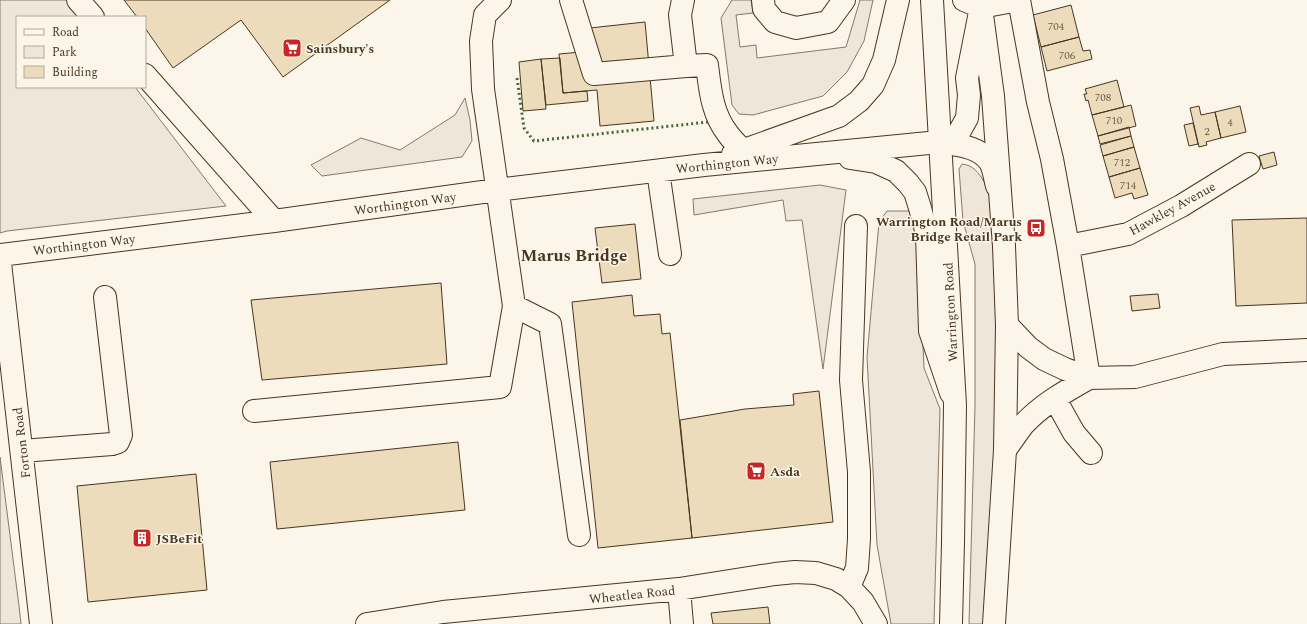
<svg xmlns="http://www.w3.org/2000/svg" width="1307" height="624" viewBox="0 0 1307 624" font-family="Spectral,serif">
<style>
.green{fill:#ede6d9;stroke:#887966}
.building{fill:#ecdcbc;stroke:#4a3520}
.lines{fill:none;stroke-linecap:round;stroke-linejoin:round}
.minor-casing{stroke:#4a3520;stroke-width:24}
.highway-casing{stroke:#4a3520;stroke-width:24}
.minor{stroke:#fbf6e9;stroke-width:22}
.highway{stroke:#fbf6e9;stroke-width:22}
.hedge{stroke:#436837;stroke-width:3;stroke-dasharray:2 3;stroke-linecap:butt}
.labels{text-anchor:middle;stroke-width:3;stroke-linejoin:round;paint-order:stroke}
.number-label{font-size:11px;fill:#725f47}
.poi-label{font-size:13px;font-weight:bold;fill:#4a3520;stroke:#fbf6e9;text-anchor:start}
.street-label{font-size:13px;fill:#4a3520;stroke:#fbf6e9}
.district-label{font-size:17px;font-weight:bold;fill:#4a3520;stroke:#fbf6e9}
</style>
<rect width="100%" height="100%" fill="#fbf6e9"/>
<path class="green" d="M0,0H69L82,17H17V87H135L226,206L7,231L0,233Z
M732,0H751L753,13L736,15L740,47L756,45L757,58L846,47L860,0H873L864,41L847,72L823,96L753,115L739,114L732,105L721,18Z
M465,98L470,120L472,141L462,157L322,176L311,165L361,138L400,150L455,115Z
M962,164C983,166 989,195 995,210L999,456L986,624H969L975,406V264L963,221L959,169Z
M820,185L846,190L823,369L802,220L786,221L783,200L694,215L693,199Z
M887,211H909L918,231L924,368L940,409L934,624H891L877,545L867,357L879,222Z
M0,457L19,606L21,624H0Z"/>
<path class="building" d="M124,0H390L283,77L241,20L173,68L145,28V17H137Z
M1071,5L1079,37L1041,47L1033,15Z
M645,22L654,121L600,126L597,90L563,93L559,54L592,51L590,28Z
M1079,37L1083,51L1090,50L1092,59L1047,71L1041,47Z
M560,58L563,93L587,91L588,101L546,105L541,59Z
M541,59L546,109L523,111L519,62Z
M1117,80L1124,107L1092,115L1088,100L1086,101L1084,94H1087L1085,89Z
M1131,105L1136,126L1098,136L1092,115Z
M1199,106L1201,115L1215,112L1221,138L1206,142L1207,145L1199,147L1190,108Z
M1240,106L1246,132L1221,138L1215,112Z
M1193,123L1198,144L1189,146L1184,125Z
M1129,127L1131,136L1100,144L1098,136Z
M1131,136L1134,147L1103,156L1100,145Z
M1134,147L1140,168L1109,177L1103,156Z
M1274,152L1277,165L1263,169L1259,156Z
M1140,168L1148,195L1134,199L1132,193L1115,198L1109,177Z
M1307,218V303L1236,306L1232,220Z
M635,224L641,279L602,283L595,228Z
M441,283L447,364L262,380L251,300Z
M1158,294L1160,308L1132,311L1130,296Z
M632,295L634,316L660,314L662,334L670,333L692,538L598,548L572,302Z
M819,391L833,522L692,538L680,420L745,409L794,405L793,394Z
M458,442L465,510L277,529L270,462Z
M196,474L207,590L88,602L77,486Z
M768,607L770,624H713L711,613Z"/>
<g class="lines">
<defs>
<path id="minor" d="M78,0L93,17
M571,0L594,74L686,66L680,15L683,0
M763,0L764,9L775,22L796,28L828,22L844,0
M964,0L981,7L1018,0
M1019,0L1038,102L1052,159L1068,246L1089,378
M686,66L707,65C710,89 712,114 728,134C732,140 738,145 743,151
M145,75L274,221
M939,142L957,136L967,118L969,95L967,78L980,12
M733,154L839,116L859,101L873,85L884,60L898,0
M850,158L876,162L896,171L908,183L915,192L920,208L927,234L930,331L951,393
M658,171L670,254
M1068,246L1128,234L1181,206L1249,164
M0,255L274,221L497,190L704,165L939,142C957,145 979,146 990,162C994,169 995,179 997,186
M0,263L41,624
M514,306L550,324L579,535
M1007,325L1028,347L1044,359L1065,369L1089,378L1135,377L1223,354L1307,350
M1055,399L1074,433L1091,453
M254,411L500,387L514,306L483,89L481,41L485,15L500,0
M1005,450C1011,442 1017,433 1023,425C1041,405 1066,391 1089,378
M22,451L112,444L118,442L121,435L105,297
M849,587L857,568L859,539V472L851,380L856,226
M679,589L682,624
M367,624L443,612L679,589L775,574L795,572L816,573L836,579L849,587L863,602L876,624"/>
<path id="highway" d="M932,0L955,405L953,542L951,624
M980,0L993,96L1004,246L1007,325L1005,450L994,624"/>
</defs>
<use href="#minor" class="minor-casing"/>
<use href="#highway" class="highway-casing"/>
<use href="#minor" class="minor"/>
<use href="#highway" class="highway"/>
<path class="hedge" d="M517,78L524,128L534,141L708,122"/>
</g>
<defs>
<symbol id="supermarket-square" viewBox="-11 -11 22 22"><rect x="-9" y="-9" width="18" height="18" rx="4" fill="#c62828" stroke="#fbf6e9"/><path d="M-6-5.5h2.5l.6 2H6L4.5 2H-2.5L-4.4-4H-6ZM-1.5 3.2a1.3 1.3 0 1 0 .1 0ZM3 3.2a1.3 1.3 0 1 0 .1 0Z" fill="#fff"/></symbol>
<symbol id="bus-square" viewBox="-11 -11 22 22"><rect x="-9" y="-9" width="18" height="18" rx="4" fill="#c62828" stroke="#fbf6e9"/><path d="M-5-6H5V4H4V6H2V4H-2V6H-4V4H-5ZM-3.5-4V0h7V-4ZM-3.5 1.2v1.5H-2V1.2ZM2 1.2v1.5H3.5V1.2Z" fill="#fff"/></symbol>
<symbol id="building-square" viewBox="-11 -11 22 22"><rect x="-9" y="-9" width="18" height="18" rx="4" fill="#c62828" stroke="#fbf6e9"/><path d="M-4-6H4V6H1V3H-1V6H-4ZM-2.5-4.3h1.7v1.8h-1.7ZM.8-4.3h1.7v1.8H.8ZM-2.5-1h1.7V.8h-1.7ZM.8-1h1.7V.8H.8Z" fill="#fff"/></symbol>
</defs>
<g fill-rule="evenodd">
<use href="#supermarket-square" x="281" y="37" width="22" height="22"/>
<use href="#bus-square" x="1025" y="217" width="22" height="22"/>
<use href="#supermarket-square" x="745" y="460" width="22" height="22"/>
<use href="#building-square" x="131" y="527" width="22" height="22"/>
</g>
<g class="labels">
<g class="number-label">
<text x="1056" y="30">704</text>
<text x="1067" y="59">706</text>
<text x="1103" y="101">708</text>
<text x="1114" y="124">710</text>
<text x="1230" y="126">4</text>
<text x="1207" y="135">2</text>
<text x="1122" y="166">712</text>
<text x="1128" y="189">714</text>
</g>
<g class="poi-label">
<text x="306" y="53">Sainsbury's</text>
<text x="1022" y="226" text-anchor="end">Warrington Road/Marus<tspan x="1022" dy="15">Bridge Retail Park</tspan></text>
<text x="770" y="476">Asda</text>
<text x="156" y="543">JSBeFit</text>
</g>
<g class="street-label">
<text transform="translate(727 163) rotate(-6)" y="5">Worthington Way</text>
<text transform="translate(405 203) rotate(-8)" y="5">Worthington Way</text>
<text transform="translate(1172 208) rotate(-29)" y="5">Hawkley Avenue</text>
<text transform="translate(84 244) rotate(-7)" y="5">Worthington Way</text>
<text transform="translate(950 312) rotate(-93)" y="5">Warrington Road</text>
<text transform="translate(21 443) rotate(-97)" y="5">Forton Road</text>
<text transform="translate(632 594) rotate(-6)" y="5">Wheatlea Road</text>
</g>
<g class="district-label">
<text x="574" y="261">Marus Bridge</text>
</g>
</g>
<rect x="16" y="16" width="130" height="72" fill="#fbf6e9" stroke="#b4a999"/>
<rect x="24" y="29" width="20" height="6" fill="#fbf6e9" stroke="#b4a999"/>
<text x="52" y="36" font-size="12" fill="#4a3520">Road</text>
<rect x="24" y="46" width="20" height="12" fill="#ede6d9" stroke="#b4a999"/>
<text x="52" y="56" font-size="12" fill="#4a3520">Park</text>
<rect x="24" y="66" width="20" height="12" fill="#ecdcbc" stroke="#b4a999"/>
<text x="52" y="76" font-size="12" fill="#4a3520">Building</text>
</svg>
